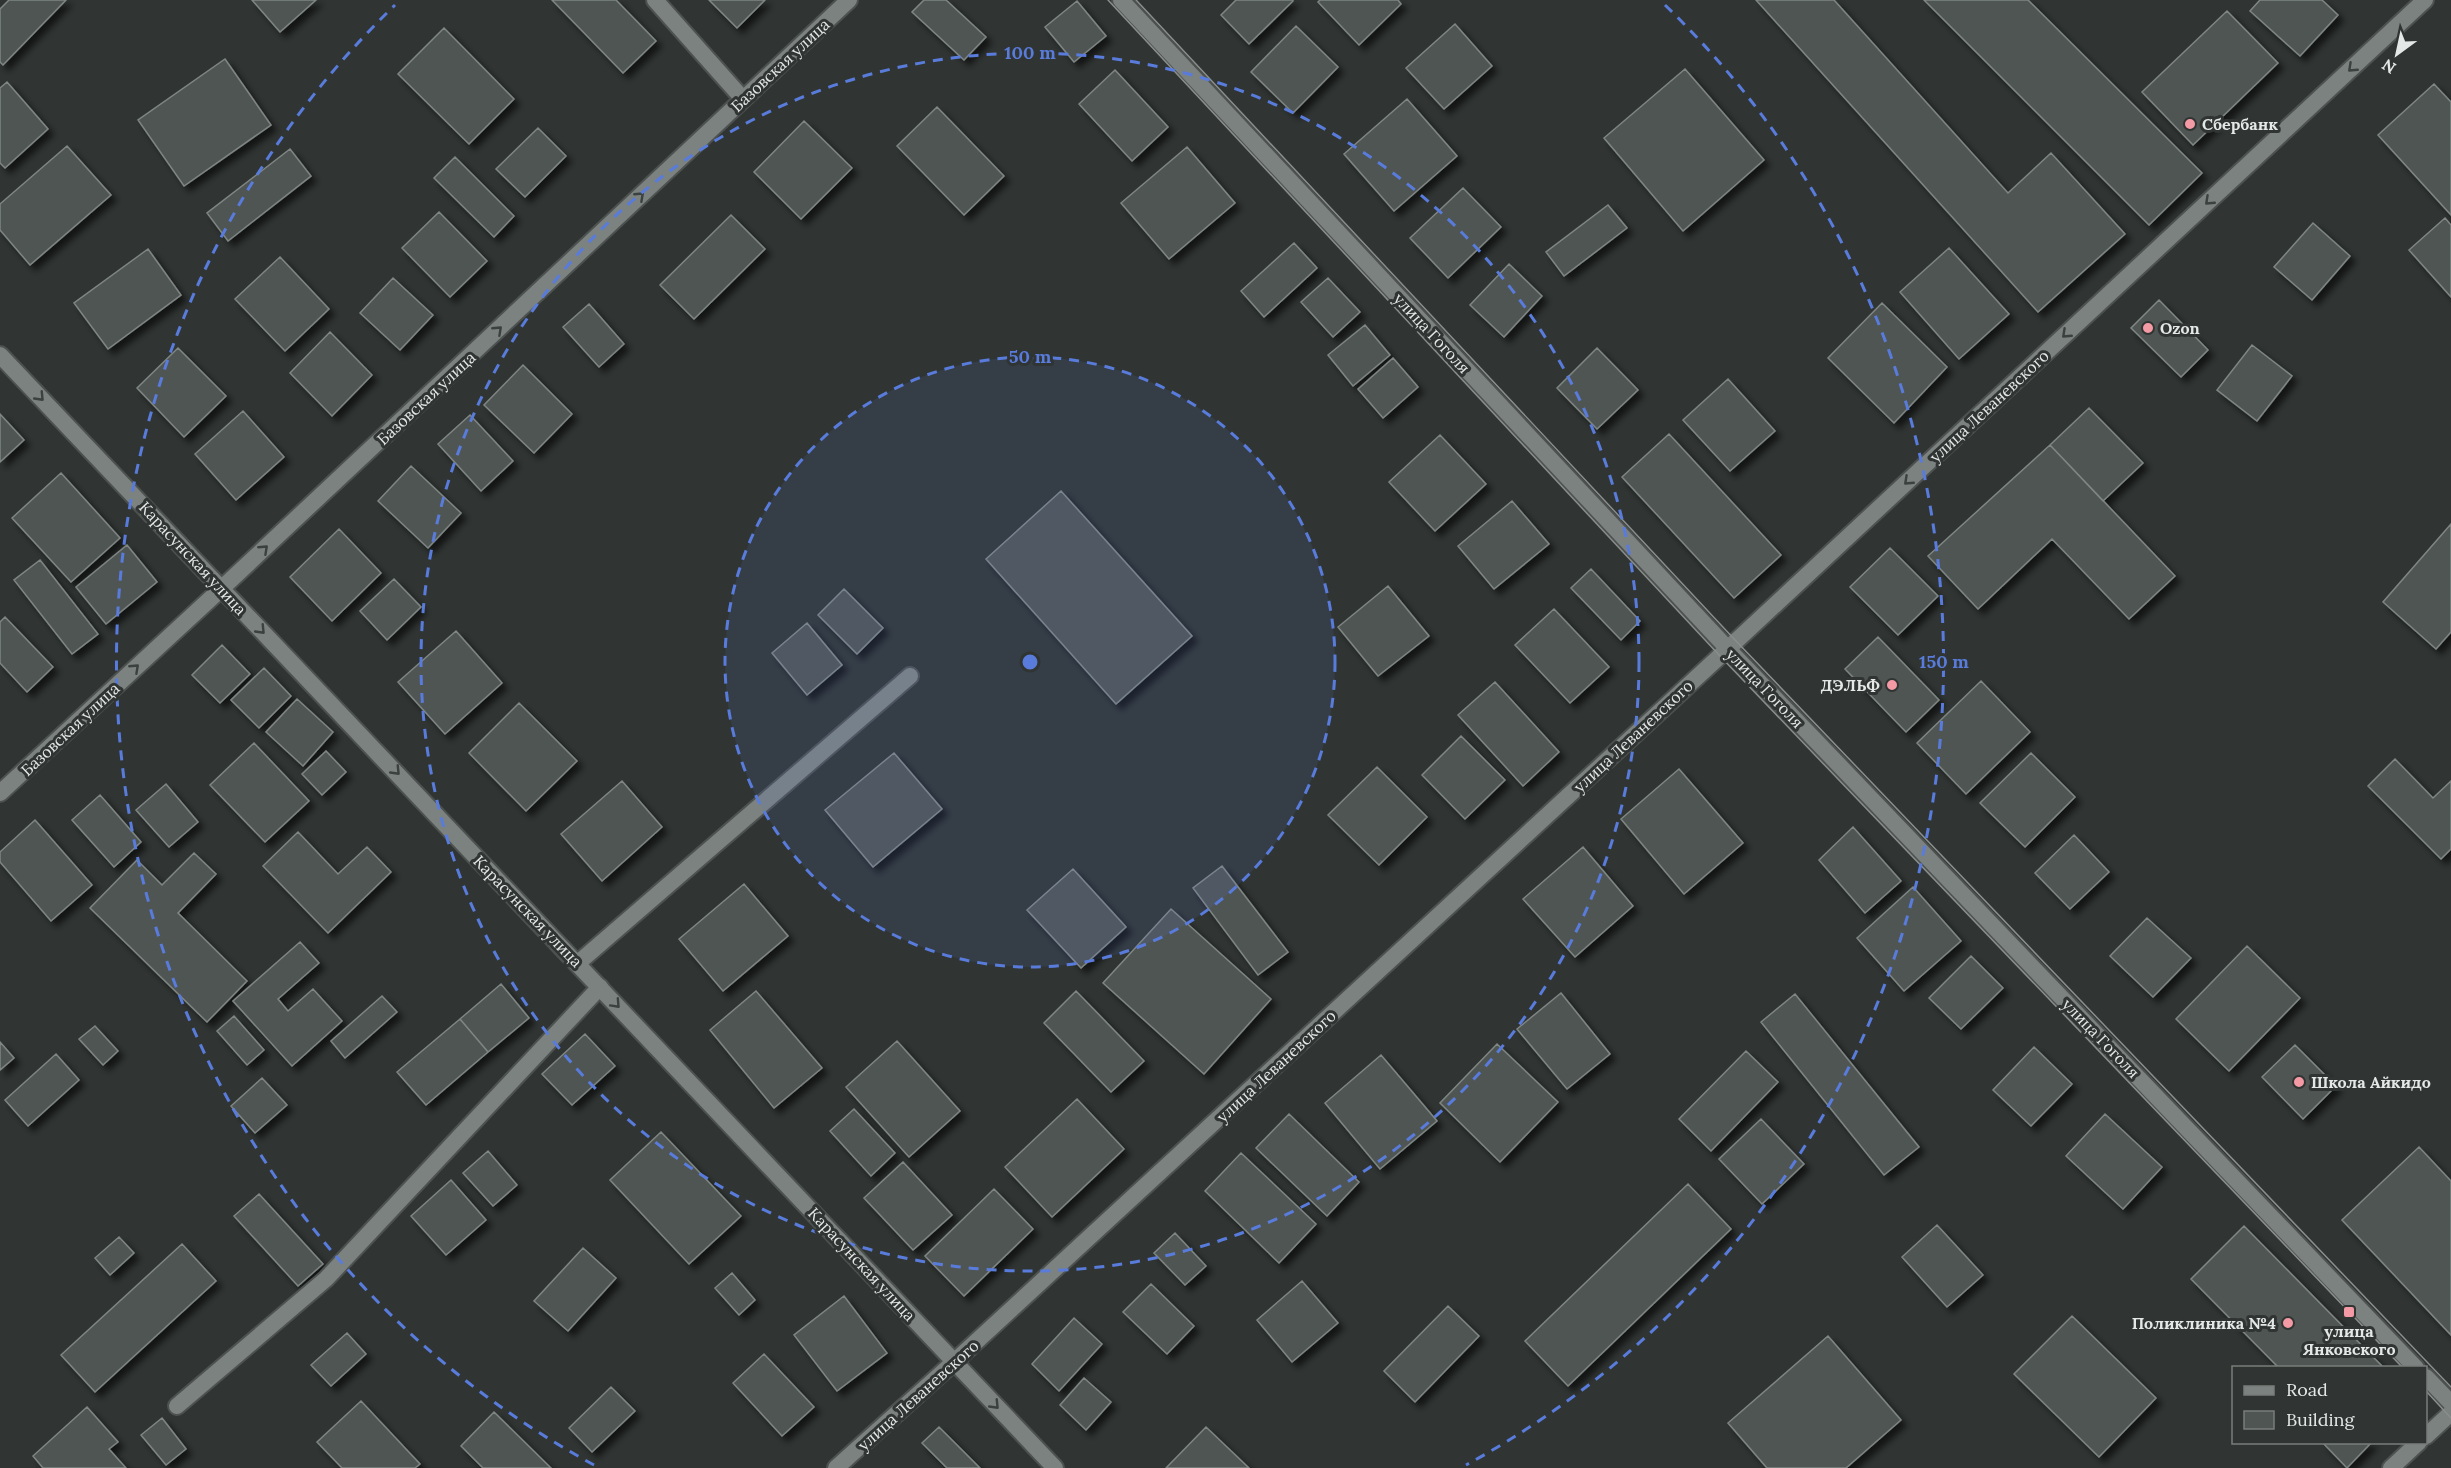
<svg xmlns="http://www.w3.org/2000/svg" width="2451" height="1468" viewBox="0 0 2451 1468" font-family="Lora,serif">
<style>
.building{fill:#4f5553;stroke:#7f8684;stroke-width:1.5;filter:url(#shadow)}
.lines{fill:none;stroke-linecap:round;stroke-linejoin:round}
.service-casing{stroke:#4d5250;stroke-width:20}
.minor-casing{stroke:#4d5250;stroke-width:20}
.tertiary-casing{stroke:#4d5250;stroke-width:20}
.service{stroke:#7c8280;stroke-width:16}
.minor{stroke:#7c8280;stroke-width:16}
.tertiary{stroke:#7c8280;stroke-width:16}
.tram{stroke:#8a8e8d;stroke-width:1.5}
.oneway{stroke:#3b413f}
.ring{fill:none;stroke:#597cdc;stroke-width:3;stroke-dasharray:10 8}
.poi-dot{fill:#f49aa5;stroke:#303533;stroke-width:2}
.labels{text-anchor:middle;stroke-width:6;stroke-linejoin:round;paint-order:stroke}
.street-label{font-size:16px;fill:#e4e8e7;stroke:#303533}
.poi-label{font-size:16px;font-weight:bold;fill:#e4e8e7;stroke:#303533;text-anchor:start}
.centre{fill:#597cdc;stroke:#303533;stroke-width:3}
.ring-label{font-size:18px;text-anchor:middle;font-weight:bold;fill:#597cdc;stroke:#303533;stroke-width:6;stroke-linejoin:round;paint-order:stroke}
</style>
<defs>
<filter id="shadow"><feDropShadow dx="5.5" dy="5.5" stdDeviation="3" flood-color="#0009"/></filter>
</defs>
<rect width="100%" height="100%" fill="#303533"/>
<path class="building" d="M9,0H66L3,65L0,62V9Z
M252,0H316L280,32Z
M552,0H616L656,41L623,73Z
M709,0H765L737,28Z
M924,0H946L986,37L964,60L912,12Z
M1236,0H1293V1L1249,44L1221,15Z
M1320,0H1398L1401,4L1359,45L1318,2Z
M1756,0H1834L2008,193L2051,153L2125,234L2038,312Z
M1924,0H2028L2202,173L2149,225Z
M2260,0H2322L2338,15L2300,56L2250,11Z
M1077,1L1106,36L1074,62L1045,27Z
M2227,11L2278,63L2193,145L2142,92Z
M1455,24L1492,66L1444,109L1406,68Z
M1296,26L1338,67L1293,113L1251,72Z
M444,28L514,99L469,144L398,74Z
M225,59L271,125L184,186L138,120Z
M1685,69L1764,160L1683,231L1604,138Z
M1115,70L1168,127L1132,161L1079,104Z
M7,82L48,129L5,168L0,163V88Z
M2434,84L2451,102V215L2378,135Z
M1407,99L1457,156L1394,211L1344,154Z
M937,107L1004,176L964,215L897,146Z
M804,121L852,168L801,219L754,172Z
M538,128L566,156L525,197L496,169Z
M67,146L111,195L30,265L0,230V204Z
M1187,147L1235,203L1169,259L1121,203Z
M290,149L311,176L228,241L207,213Z
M455,157L514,216L494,237L434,178Z
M1463,188L1501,227L1448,278L1410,238Z
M1608,205L1627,228L1564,276L1546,252Z
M439,212L487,261L450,297L402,248Z
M731,215L765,249L694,319L660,285Z
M2445,218L2451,225V297L2409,250Z
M2313,223L2350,256L2312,300L2274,267Z
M1294,243L1317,268L1264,317L1241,291Z
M1949,248L2009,314L1959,359L1900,292Z
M148,249L181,295L108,349L74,303Z
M280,257L329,309L285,351L235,299Z
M1509,264L1542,296L1504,337L1470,305Z
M393,278L433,315L400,350L360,313Z
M1328,278L1360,312L1333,337L1301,302Z
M2159,300L2208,350L2181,377L2131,328Z
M1882,303L1947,367L1894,423L1828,358Z
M589,304L624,344L599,367L563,327Z
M1365,325L1390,355L1353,386L1328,355Z
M330,332L372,375L332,416L290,373Z
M2252,345L2292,376L2257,421L2217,390Z
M178,348L226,396L184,437L137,388Z
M1597,348L1638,390L1597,429L1557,388Z
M1393,358L1418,387L1383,418L1358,389Z
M523,365L572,414L534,453L484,405Z
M1728,379L1775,431L1730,471L1683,420Z
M2089,408L2143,463L2103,501L2050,445Z
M243,411L284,457L236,500L195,454Z
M0,414L24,440L0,462Z
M470,415L513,461L481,491L438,444Z
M1669,434L1781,555L1734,598L1622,477Z
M1440,435L1486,484L1435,531L1389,482Z
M2050,445L2175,576L2129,619L2052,539L1978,609L1928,556Z
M411,466L461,513L428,548L378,501Z
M61,473L120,538L71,582L12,518Z
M1061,491L1192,636L1116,704L986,559Z
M1512,501L1549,544L1494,589L1458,546Z
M2451,524V632L2436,649L2383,602Z
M339,529L381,573L332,621L290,577Z
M127,545L157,582L106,624L76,587Z
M1890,548L1938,596L1898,635L1850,587Z
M40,560L98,634L72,654L14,580Z
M1591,569L1640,621L1621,640L1571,588Z
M394,579L421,607L387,640L360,611Z
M1388,586L1429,636L1378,676L1338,627Z
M844,589L883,628L857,654L818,615Z
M1554,609L1609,667L1570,703L1515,645Z
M5,617L53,667L27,692L0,663V622Z
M807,623L842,665L807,695L772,653Z
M456,631L502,683L445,734L398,682Z
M1878,637L1939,700L1906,732L1845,669Z
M222,645L250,674L220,703L192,675Z
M264,668L291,696L259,728L231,700Z
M1981,681L2030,732L1966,794L1917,743Z
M1495,682L1559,752L1523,786L1458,715Z
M297,699L333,732L303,766L266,732Z
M519,703L577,761L526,811L469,753Z
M1461,736L1505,780L1465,819L1422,775Z
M254,743L309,801L265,842L210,785Z
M326,751L346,772L322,795L302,774Z
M894,753L942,809L873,867L825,810Z
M2031,753L2075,797L2025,847L1980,803Z
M2395,759L2433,798L2451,781V849L2441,859L2368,786Z
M1377,767L1427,817L1379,865L1328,815Z
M1679,769L1743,843L1684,894L1621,819Z
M622,781L662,827L602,881L561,834Z
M166,784L198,822L169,847L136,810Z
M100,795L141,842L114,867L72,820Z
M35,820L92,885L51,921L0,862V852Z
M1853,827L1901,881L1865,913L1819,860Z
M298,832L338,874L367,847L391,872L328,933L263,866Z
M2074,835L2109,872L2070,909L2035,873Z
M1583,847L1633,906L1575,957L1523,899Z
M194,853L216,874L178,913L247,981L207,1022L90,908L137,860L162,885Z
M1222,866L1288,952L1258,975L1193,888Z
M1073,869L1126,927L1081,968L1027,910Z
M744,884L788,936L723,991L679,939Z
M1913,887L1961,941L1904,991L1857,938Z
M1171,909L1271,999L1204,1074L1103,983Z
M2147,918L2191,958L2153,997L2110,956Z
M300,942L319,963L278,999L288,1011L313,989L342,1021L292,1066L233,1001Z
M2247,946L2300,998L2229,1071L2176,1019Z
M1971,956L2003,988L1961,1029L1929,998Z
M501,984L529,1018L488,1052L460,1019Z
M756,991L822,1068L774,1108L710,1030Z
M1076,991L1144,1061L1111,1092L1044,1023Z
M1561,993L1610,1054L1567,1089L1517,1029Z
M1795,994L1919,1147L1884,1175L1761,1022Z
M382,996L397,1012L345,1058L331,1041Z
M234,1016L264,1050L247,1065L217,1031Z
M460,1019L488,1052L426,1105L397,1072Z
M95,1026L118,1051L103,1065L79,1039Z
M585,1034L615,1066L572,1105L542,1074Z
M897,1041L960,1111L909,1157L846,1087Z
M0,1042L14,1058L0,1070Z
M1497,1044L1558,1102L1500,1162L1440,1103Z
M2295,1045L2336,1086L2303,1119L2262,1077Z
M2034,1047L2072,1084L2031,1126L1993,1090Z
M1746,1051L1778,1082L1711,1151L1679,1119Z
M56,1054L79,1080L28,1126L5,1100Z
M1381,1055L1437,1121L1380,1169L1325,1103Z
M262,1078L287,1105L255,1133L231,1106Z
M1077,1099L1124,1149L1052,1217L1005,1167Z
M854,1109L895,1153L871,1176L830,1131Z
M1289,1114L1359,1182L1327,1216L1256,1148Z
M2105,1114L2162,1167L2123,1209L2066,1156Z
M1761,1119L1804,1164L1762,1204L1719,1159Z
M661,1132L741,1216L689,1264L610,1180Z
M2419,1147L2451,1181V1335L2342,1220Z
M488,1151L517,1185L493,1206L463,1173Z
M1241,1153L1316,1224L1279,1263L1205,1191Z
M903,1162L952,1215L913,1250L864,1198Z
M451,1180L486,1220L446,1255L411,1216Z
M1688,1184L1731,1229L1568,1386L1525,1341Z
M994,1189L1033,1229L964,1296L925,1256Z
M259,1194L323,1264L298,1286L234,1216Z
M1937,1225L1983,1275L1947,1307L1902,1257Z
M2244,1226L2384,1368H2279L2191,1279Z
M1175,1233L1206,1266L1185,1285L1154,1253Z
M119,1237L134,1253L110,1275L95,1258Z
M182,1244L216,1281L95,1392L61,1355Z
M583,1248L616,1278L568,1331L534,1301Z
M732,1273L755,1300L739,1315L715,1288Z
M1302,1281L1338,1323L1292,1362L1257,1320Z
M1151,1284L1194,1326L1167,1354L1123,1312Z
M844,1296L887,1353L837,1391L794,1335Z
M1448,1306L1479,1336L1415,1402L1384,1371Z
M2072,1316L2156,1398L2099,1457L2014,1374Z
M1074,1318L1102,1344L1059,1391L1032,1364Z
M347,1333L366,1354L331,1386L311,1365Z
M1828,1336L1901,1420L1846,1468H1767L1728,1423Z
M764,1354L814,1407L782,1436L733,1383Z
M1084,1378L1111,1402L1086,1430L1060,1405Z
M611,1387L635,1411L592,1452L569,1428Z
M361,1401L420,1464L415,1468H342L317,1442Z
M87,1407L118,1442L109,1449L126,1468H43L33,1456Z
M494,1412L551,1468H483L461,1446Z
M162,1418L186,1449L166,1465L141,1435Z
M939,1427L980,1468H947L922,1443Z
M1206,1427L1249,1468H1166Z
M2322,1442H2372L2347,1468Z"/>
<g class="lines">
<defs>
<path id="service" d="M655,0L743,99
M578,963L910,676
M177,1406L326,1279L600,987"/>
<path id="minor" d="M1121,0L1728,649L2416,1368
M2426,1377L2451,1403"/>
<path id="tertiary" d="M0,355L1055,1468
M0,793L221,589L849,0
M2426,1436L2451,1413
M836,1468L954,1362L1720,656L2425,0
M2391,1468L2419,1442"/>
</defs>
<use href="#service" class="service-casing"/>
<use href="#minor" class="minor-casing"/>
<use href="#tertiary" class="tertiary-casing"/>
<use href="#service" class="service"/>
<use href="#minor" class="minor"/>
<use href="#tertiary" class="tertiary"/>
<path class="tram" d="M1108,0L1720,656L2403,1368
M1136,0L1736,641L2451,1387
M2426,1391L2451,1418"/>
</g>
<defs><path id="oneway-chevron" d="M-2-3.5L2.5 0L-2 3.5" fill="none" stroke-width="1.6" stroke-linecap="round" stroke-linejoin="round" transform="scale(1.5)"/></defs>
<g class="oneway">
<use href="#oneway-chevron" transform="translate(2352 68) rotate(137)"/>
<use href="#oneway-chevron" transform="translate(640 196) rotate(-43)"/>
<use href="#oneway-chevron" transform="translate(2209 201) rotate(137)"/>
<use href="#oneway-chevron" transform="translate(498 330) rotate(-43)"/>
<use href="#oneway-chevron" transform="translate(2066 334) rotate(137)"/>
<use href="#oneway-chevron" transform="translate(40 397) rotate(46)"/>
<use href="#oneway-chevron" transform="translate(1908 481) rotate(137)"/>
<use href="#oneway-chevron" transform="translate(264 549) rotate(-43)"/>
<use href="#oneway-chevron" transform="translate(261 630) rotate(46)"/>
<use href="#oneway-chevron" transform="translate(135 668) rotate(-43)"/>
<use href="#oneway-chevron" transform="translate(396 771) rotate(46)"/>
<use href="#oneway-chevron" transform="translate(616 1004) rotate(47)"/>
<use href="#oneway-chevron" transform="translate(995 1405) rotate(46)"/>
</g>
<circle cx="1030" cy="662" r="305" fill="#597cdc" fill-opacity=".12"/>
<g class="ring">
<circle cx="1030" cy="662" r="305"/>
<circle cx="1030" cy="662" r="609"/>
<path d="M594 1465A914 914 0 0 1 395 5M1665 5A914 914 0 0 1 1466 1465"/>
</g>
<g class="poi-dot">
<circle cx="2190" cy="124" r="6"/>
<circle cx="2148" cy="328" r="6"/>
<circle cx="1892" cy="685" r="6"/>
<circle cx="2299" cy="1082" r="6"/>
<rect x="2343" y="1306" width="12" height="12" rx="3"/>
<circle cx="2288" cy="1323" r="6"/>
</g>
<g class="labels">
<g class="street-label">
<text transform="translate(780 65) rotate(-43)" y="6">Базовская улица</text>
<text transform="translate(1432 333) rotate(47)" y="6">улица Гоголя</text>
<text transform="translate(426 398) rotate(-43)" y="6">Базовская улица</text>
<text transform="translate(1989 406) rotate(-43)" y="6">улица Леваневского</text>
<text transform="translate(193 558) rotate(47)" y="6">Карасунская улица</text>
<text transform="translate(1765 688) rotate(46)" y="6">улица Гоголя</text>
<text transform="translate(70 729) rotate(-43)" y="6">Базовская улица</text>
<text transform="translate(1633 736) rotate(-43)" y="6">улица Леваневского</text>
<text transform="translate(528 911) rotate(46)" y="6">Карасунская улица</text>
<text transform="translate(2101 1038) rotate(46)" y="6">улица Гоголя</text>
<text transform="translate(1276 1066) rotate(-43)" y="6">улица Леваневского</text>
<text transform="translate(862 1264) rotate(47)" y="6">Карасунская улица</text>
<text transform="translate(918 1395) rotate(-42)" y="6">улица Леваневского</text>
</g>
<g class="poi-label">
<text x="2202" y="130">Сбербанк</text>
<text x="2160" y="334">Ozon</text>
<text x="1880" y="691" text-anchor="end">ДЭЛЬФ</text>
<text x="2311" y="1088">Школа Айкидо</text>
<text x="2276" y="1329" text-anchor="end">Поликлиника №4</text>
<text x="2349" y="1337" text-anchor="middle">улица<tspan x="2349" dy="18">Янковского</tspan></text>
</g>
</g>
<circle cx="1030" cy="662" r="9" class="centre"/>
<g class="ring-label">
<text x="1030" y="59">100 m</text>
<text x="1030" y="363">50 m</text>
<text x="1944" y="668">150 m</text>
</g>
<rect x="2232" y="1366" width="195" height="78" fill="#303533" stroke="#787d7b" stroke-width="1.5"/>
<rect x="2244" y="1386" width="30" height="9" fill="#7c8280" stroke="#787d7b" stroke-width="1.5"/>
<text x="2286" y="1396" font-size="18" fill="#e4e8e7">Road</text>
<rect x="2244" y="1411" width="30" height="18" fill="#4f5553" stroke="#787d7b" stroke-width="1.5"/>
<text x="2286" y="1426" font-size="18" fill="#e4e8e7">Building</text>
<g transform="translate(2397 54) rotate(213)" stroke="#303533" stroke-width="4.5" paint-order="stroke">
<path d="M0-4.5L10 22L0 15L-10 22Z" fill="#e4e8e7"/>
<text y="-9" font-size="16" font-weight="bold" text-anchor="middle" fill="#e4e8e7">N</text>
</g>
</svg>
